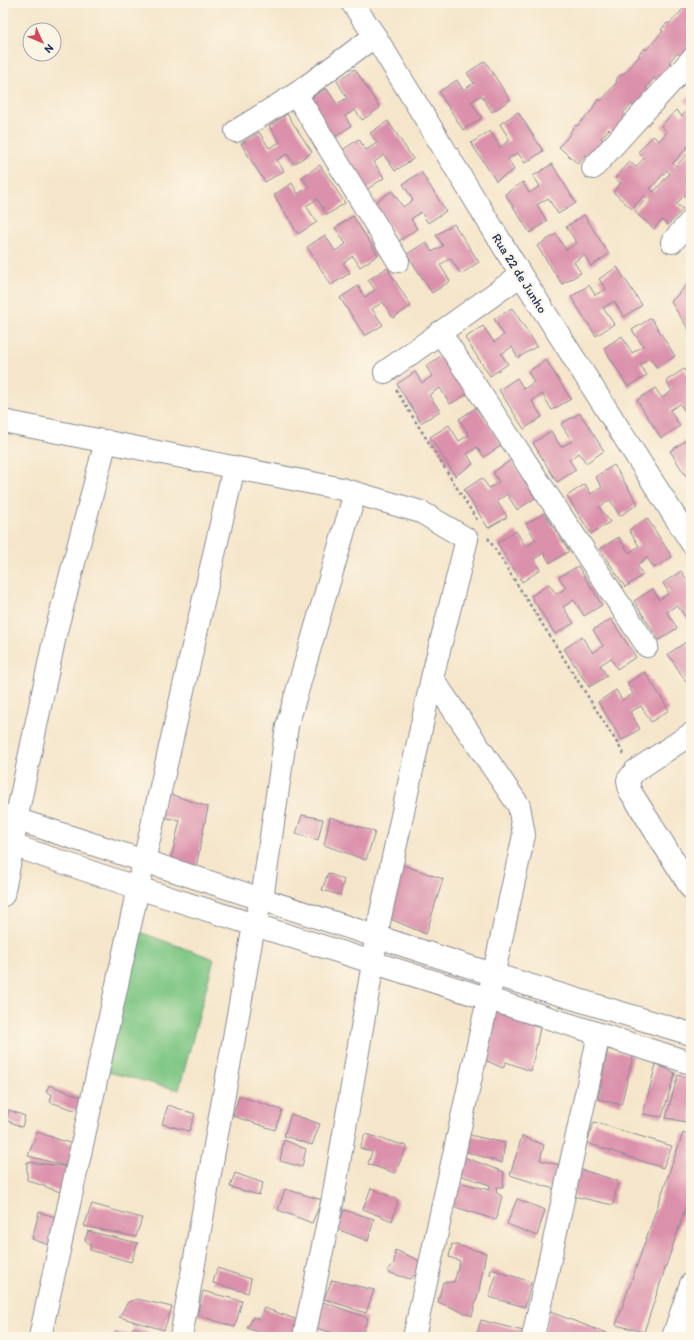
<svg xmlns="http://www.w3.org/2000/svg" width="694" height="1340" viewBox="0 0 694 1340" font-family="Itim,sans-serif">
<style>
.green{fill:#7dc683;stroke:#4c7a70}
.building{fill:#db91ac;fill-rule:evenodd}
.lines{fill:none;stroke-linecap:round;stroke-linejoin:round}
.minor-casing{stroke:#888a94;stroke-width:24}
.path{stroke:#888a94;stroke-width:2.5;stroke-dasharray:3 3;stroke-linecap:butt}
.minor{stroke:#fff;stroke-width:22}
.labels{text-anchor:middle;stroke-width:4;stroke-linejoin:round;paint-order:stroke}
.street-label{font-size:13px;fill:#1b2f5e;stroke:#fcf5e5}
</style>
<rect width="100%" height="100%" fill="#fcf5e5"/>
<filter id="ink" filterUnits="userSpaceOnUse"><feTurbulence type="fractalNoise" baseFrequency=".025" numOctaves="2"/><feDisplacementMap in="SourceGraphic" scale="8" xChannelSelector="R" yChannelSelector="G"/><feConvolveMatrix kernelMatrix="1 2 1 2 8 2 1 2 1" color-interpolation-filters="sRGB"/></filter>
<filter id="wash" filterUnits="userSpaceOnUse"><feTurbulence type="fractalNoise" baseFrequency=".012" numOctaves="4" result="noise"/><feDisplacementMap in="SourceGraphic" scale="16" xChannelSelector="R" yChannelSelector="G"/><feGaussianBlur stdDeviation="0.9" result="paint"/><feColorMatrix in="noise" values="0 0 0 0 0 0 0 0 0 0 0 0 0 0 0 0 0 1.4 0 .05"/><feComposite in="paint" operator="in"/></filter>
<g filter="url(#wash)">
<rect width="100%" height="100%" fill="#f5e6cb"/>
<path class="green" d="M137,931L214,959L179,1090L104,1071Z"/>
<g id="blocks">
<path class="building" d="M685,3H691V49L683,58L677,53L669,62L675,68L660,84L654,78L646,88L652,93L637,109L632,104L623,113L629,119L615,135L609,129L601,138L607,144L592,160L586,155L578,164L559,147L571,133L570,132L573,128L576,125L577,126L594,108L593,107L599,99L601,101L617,82L616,81L618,77L622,74L623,75L640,56L638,55L645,48L646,50L663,31L661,30L664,26L667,23L669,24L686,6Z
M485,61L510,100L492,112L481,95L471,102L482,118L463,130L439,92L457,80L463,90L474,83L467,73Z
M355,69L380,108L362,120L355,110L345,116L351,126L333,138L308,100L326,88L337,104L347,98L337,81Z
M691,93V146L690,144L673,163L676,166L691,150V200L685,195L676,204L683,209L668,225L662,220L654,229L635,212L647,198L644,196L632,209L613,192L621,183L615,178L630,162L636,167L644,158L638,152L653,136L659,141L667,132L661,126L676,110L682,116L690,106L684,101ZM667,170L670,173L654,192L650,189Z
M518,112L543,151L525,163L518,153L508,159L514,170L496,181L471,143L490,131L500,147L510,140L500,124Z
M287,114L312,152L294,164L287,154L277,160L284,171L265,182L241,144L259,132L269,148L280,142L269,126Z
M388,121L413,159L395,171L384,155L374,162L384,178L366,190L341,151L359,139L366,150L377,143L370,133Z
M552,164L576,203L558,214L548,198L537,205L547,221L530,233L505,194L523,182L529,193L540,186L533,176Z
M320,165L345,203L327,215L317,199L306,206L317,222L298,234L274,195L292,183L298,194L309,187L302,177Z
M421,172L446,211L428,223L421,212L411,219L417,229L399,241L374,203L392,191L403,207L413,200L403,184Z
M584,215L609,254L591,266L584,255L574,262L581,273L562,284L537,246L556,234L566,250L577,243L566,227Z
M353,216L378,255L360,267L353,256L343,263L350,273L331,285L307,247L325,235L335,251L346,244L335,228Z
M454,224L479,262L461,274L450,258L440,265L450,281L432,293L407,254L426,242L432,252L443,246L436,235Z
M617,267L642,305L624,317L614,301L603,308L614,324L596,336L571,297L589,285L595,295L606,289L599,279Z
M387,268L411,306L393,318L383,302L372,309L383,325L365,336L340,298L358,286L365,297L375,290L368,280Z
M688,283L691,286V328L689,330L671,302Z
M512,308L537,346L518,358L512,347L501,354L508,364L490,376L465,338L483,326L494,342L504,335L494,319Z
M651,318L675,356L657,368L650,358L640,365L647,375L628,387L604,348L622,336L632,353L643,346L632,330Z
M444,354L469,393L450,404L440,388L429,395L440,411L421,423L397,384L415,372L422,383L432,376L426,366Z
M546,360L571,399L552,410L542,394L532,401L542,417L524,429L499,390L517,378L524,389L534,382L528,372Z
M684,369L691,381V421L680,404L670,410L680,426L661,438L637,400L655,388L662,398L672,391L666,381Z
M477,407L502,445L484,457L477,447L467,454L473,464L455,476L430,437L449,425L459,441L469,435L459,419Z
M580,413L604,451L586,463L579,453L569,460L576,470L557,482L533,443L551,431L561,447L572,441L561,424Z
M688,439L691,444V484L670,451Z
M511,460L535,498L517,510L507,494L497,501L507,517L488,528L464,490L482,478L489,488L499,482L493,472Z
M614,465L638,504L620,516L610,500L599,507L610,522L591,534L567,496L585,484L591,494L602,487L595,477Z
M544,513L569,551L550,563L544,553L534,559L540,570L522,582L497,543L516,531L526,547L536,540L526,524Z
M647,518L672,557L654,568L647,558L637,565L643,575L625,587L600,549L619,537L629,553L639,546L629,530Z
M578,566L602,605L584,616L574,600L563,607L574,623L555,634L531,596L549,584L556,594L566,588L559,577Z
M681,571L691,586V619L688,621L677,605L667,612L677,628L659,640L634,601L653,589L659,600L669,593L663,583Z
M611,619L636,657L617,669L611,658L600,665L607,676L589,687L564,649L582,637L593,653L603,646L593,630Z
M686,642L691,649V689L668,654Z
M645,672L669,710L651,722L641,706L630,712L640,729L622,740L598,702L616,690L622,700L633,694L627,683Z
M167,793L208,807L196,867L171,859L180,820L160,817Z
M302,815L323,819L318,840L296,834Z
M330,817L375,832L366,860L324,845Z
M403,865L443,879L426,934L388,918Z
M328,873L344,880L340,895L322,890Z
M494,1010L540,1028L531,1071L506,1062L503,1068L480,1058Z
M608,1049L633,1056L621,1105L598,1099Z
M656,1064L675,1073L662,1117L643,1114Z
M678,1075L691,1079V1123L666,1118Z
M49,1085L87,1099L84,1113L50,1102L52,1094L46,1092Z
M239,1096L282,1110L275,1130L233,1116Z
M168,1105L195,1114L189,1131L162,1124Z
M9,1110L25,1116L22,1127L6,1120Z
M291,1114L320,1124L312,1145L284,1136Z
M594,1122L672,1146L663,1168L587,1143Z
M37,1132L81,1147L63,1193L27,1180V1162L70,1167L28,1156Z
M683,1133L691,1136V1191L644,1332L616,1325Z
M365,1134L407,1146L395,1173L368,1164L372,1152L360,1148Z
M465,1134L505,1143L502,1163L461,1150Z
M522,1136L544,1145L540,1160L559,1165L554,1189L510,1175Z
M284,1140L306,1149L302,1167L280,1161Z
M461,1156L504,1172L503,1187H497L496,1193L502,1196L496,1220L449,1205L455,1181L489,1190L490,1185L456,1174Z
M579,1169L618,1181L613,1205L573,1196Z
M235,1173L263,1183L259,1195L230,1187Z
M371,1188L398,1200L392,1221L363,1209Z
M285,1189L322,1200L312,1223L278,1210Z
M517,1199L545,1210L537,1236L507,1224Z
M92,1204L142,1218L136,1237L84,1226Z
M344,1210L374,1219L368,1241L337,1229Z
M39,1212L58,1218L51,1246L32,1239Z
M88,1231L138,1243L131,1262L90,1250V1244L85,1240Z
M452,1244L486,1253L479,1290L472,1316L438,1302L443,1282H454L460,1261L449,1257Z
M395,1250L418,1260L420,1271L410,1279L387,1272L394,1263Z
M217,1268L251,1279L248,1293L213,1283Z
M491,1269L531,1282L525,1307L489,1297L496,1276L490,1275Z
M332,1280L374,1290L366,1313L324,1299Z
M203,1291L242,1301L235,1327L197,1315Z
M137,1299L172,1307L164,1330L119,1317L128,1302Z
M320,1301L368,1318L361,1337H348L316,1328Z
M264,1308L298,1320L291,1337H272L247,1328L253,1317L259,1319Z
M550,1312L609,1334L608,1337L543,1336Z
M481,1320L523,1331L521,1337H476Z
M134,1327L162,1337H114L115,1332L130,1334Z"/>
</g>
</g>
<g filter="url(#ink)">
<use href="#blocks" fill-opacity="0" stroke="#888a94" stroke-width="1"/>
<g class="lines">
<defs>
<path id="minor" d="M352,3L375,36L521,275L691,542
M296,94L398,261
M236,131L296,94L375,36
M593,168L691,60
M672,242L691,221
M440,332L647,646
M385,372L521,275
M3,421L342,489L421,512L467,539L432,678L376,936L373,963L333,1198L304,1337
M691,734L635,771L628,780L630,791L691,888
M3,815L492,974L691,1034
M3,842L138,888L691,1063
M3,895L13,845L16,820L56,631L106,441
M40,1337L144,861L234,467
M181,1337L254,925L262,899L287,726L355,493
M414,1337L524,835L519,806L432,678
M533,1337L599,1034
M673,1337L691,1284"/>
</defs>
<use href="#minor" class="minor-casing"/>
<path class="path" d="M396,390L477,520
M488,538L624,754"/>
<use href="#minor" class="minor"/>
</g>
</g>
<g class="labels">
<g class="street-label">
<text transform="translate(520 273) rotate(58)" y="5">Rua 22 de Junho</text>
</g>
</g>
<rect width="694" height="1340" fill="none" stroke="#fcf5e5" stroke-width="16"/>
<g transform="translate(42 42) rotate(134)"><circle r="19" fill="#fcf5e5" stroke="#a2a6af"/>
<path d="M0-3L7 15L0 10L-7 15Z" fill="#d1495b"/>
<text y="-6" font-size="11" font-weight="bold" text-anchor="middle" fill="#1b2f5e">N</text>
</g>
</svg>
